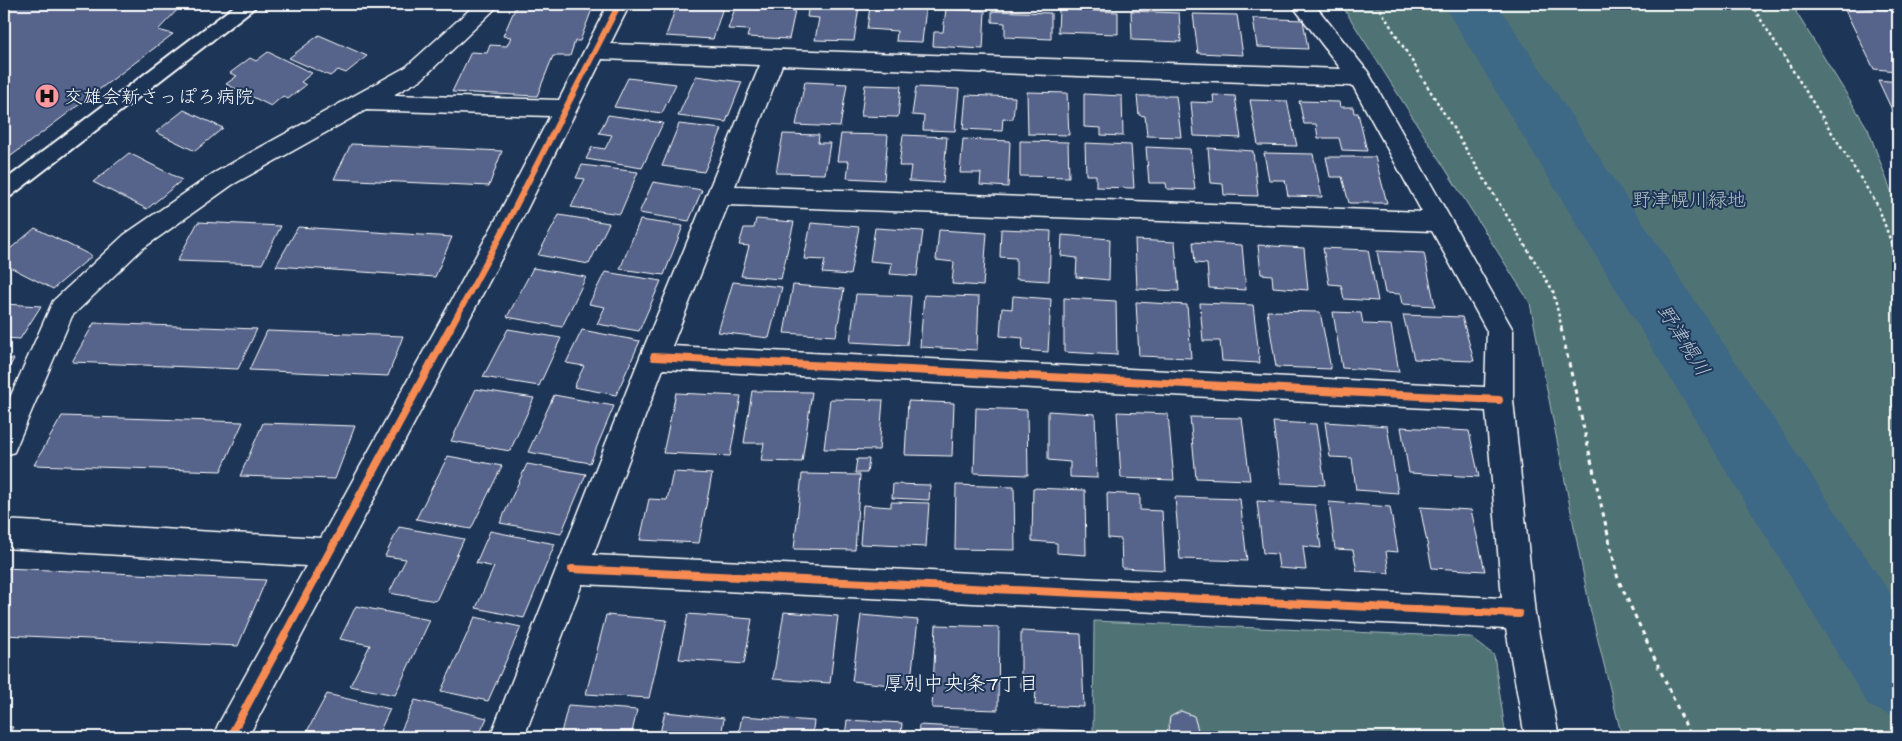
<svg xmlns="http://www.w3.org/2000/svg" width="1902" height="741" viewBox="0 0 1902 741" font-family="'Architects Daughter','Klee One',sans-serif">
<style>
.green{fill:#507374;stroke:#a8b9ba}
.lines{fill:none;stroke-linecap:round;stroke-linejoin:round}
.river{fill:#3e6786;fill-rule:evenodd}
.building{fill:#56638a;stroke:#fff}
.service-casing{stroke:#fff;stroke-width:4}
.minor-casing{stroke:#fff;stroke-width:3}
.path-far1{stroke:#fff;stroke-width:2.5;stroke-dasharray:3 3;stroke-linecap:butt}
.path{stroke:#fff;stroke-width:3;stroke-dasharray:4.5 4.5;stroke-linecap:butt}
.service{fill:#1d3557;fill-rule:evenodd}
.minor{fill:#1d3557;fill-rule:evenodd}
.cycleway-far1-casing{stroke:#1d3557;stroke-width:9}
.cycleway-casing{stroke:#1d3557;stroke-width:11}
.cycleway-far1{stroke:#f68b52;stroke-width:6}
.cycleway{stroke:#f68b52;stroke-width:8}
.labels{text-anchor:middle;stroke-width:4;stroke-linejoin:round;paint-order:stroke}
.poi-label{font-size:19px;fill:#fff;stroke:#1d3557;text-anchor:start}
.park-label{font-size:19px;fill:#b0c0c0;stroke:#1d3557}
.water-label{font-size:20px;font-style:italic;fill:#b2c2cf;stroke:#1d3557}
.neighbourhood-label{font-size:20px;fill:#fff;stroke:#1d3557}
</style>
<rect width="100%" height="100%" fill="#1d3557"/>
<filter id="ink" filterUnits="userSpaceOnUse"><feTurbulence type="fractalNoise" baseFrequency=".02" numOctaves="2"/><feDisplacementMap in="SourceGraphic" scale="10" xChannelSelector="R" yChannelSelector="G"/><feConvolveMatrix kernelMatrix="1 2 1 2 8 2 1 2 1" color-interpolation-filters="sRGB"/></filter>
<g filter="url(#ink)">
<path class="green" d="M1341,4H1799L1796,12L1868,129L1898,210V737H1622L1590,608L1530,303Z
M1094,621L1470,637L1494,655L1506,737H1093Z"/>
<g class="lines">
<path class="river" d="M1443,4H1497L1898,605V718L1869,706Z"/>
</g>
<path class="building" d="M4,4H174L182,5L158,30L173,34L7,159L4,158Z
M517,4H594L580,41H575L570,56H553L537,96L452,92L471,52L487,53L490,45L507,46L511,37L503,36Z
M677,4H724L713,39L666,36Z
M809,4L859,6L854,41L815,40L819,18L807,17Z
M870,6L926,8L922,42L896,41L897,31L867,29Z
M1843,6L1894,10L1898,17V33L1896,32L1898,37V71L1874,69Z
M735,8L795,11L789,39L747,37L749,30L728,29Z
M946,9L985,11L983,49L933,46L934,32H943Z
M1059,9L1118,12V34L1058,32Z
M992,11L1051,13V39L1005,37V23L992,22Z
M1131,11L1179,13L1181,42L1132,40Z
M1193,14L1237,15L1243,55L1198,53Z
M1253,18L1303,20L1308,49L1257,47Z
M319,35L367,56L346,73L338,70L330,76L289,58Z
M268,52L312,73L301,82L306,85L288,99L283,96L271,106L226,84L237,76L230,73L250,58L256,61Z
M696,76L742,82L726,122L678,116Z
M628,78L676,84L662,113L614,107Z
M1878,80L1898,82V112H1893Z
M805,82L847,84L840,127L796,125Z
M865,85L901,86L898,117L861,116Z
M916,87L959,89L955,131L923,130L924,116L912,115Z
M1027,92L1067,93L1069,135L1028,134Z
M1084,94L1122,96L1123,136L1101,135V128L1084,127Z
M966,95L1015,97L1013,119L1003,118L1002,131L963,129Z
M1213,95L1235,96L1241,138L1194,136L1191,102L1214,103Z
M1137,96H1176L1181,137L1147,136L1145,116L1139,115Z
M1250,100L1287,101L1297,146L1258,145Z
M1299,101L1339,102L1340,107H1353L1354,113H1358L1367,151L1342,150L1339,138H1318L1316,124H1304Z
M184,110L223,128L195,151L156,132Z
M608,115L663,123L642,168L586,159L592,147L605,149L612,135L599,133Z
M679,124L722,129L704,172L662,166Z
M783,134L819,135L818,143H830L825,174L776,173Z
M841,134L888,135L884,180L847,178L849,161H837Z
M903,135L947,137L943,183L909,181L911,166H899Z
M963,139L1010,141L1008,187L980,185L981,173H960Z
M1020,141L1068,142L1069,177L1020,176Z
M1085,143L1131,145L1134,188L1096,187V175H1086Z
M351,144L502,151L489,186L334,179Z
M1146,147L1190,149L1195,190L1167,189L1166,183H1149Z
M1208,148L1253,151L1258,196L1224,195L1223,184L1211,183Z
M129,153L182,180L147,209L93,182Z
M1264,153L1313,154L1322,197L1288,196L1285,180H1269Z
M1326,157H1375L1387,203H1349L1342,177H1330Z
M582,165L638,172L620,214L571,207L585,179L576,178Z
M653,182L702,190L689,221L639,213Z
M559,215L609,223L589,264L538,255Z
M756,219L794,222L781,279L741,276L749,246L739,245L744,228H754Z
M640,220L683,226L664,275L620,269Z
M198,222L281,226L262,264L177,261Z
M811,223L859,227L850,275L822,273L825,260L804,259Z
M298,227L452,237L435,277L276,266Z
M35,228L92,256L53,289L4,264V254Z
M875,228L923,231L917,276L890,274L892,263L870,261Z
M1001,229L1051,231L1049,281L1016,279V258L1000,257Z
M939,230L987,233L983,286L952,284L954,262L936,260Z
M1062,235L1110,239L1109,280L1076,277L1077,258L1061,256Z
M1135,240L1175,242L1179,291L1137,289Z
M1193,242L1242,245L1246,290L1209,288L1207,264L1195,263Z
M1258,245L1304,248L1308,290L1273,287L1272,275L1261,274Z
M1323,248L1368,250L1378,301L1344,299L1341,285L1329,284Z
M1377,251L1424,253L1435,306L1402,304L1400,294L1385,293Z
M533,268L586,277L562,327L507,317Z
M605,272L661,281L639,331L597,324L605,307L589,304Z
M733,282L782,287L769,338L718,332Z
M793,285L844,289L836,336L784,333Z
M856,294L911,296L907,345L850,342Z
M924,295L979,297L977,350L920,347Z
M1013,296L1051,299L1048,352L1022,350L1023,338L1000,336L1002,308L1012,309Z
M1064,298L1116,301L1117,355L1064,352Z
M1136,302L1187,305L1191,358L1139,356Z
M1200,303L1253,305L1260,363L1222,361L1220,341H1203Z
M4,304L41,306L20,339L4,338Z
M1267,311L1320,312L1331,369L1276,367Z
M1333,312L1361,313L1363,324L1391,325L1399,372L1342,368Z
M1403,315L1462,317L1474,361L1414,359Z
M94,323L257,329L238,369L72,362Z
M508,329L561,338L539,386L483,377Z
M582,330L640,341L616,395L574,387L584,366L566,363Z
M267,331L403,336L388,376L249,370Z
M4,359H14L4,376Z
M476,389L534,398L510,451L451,441Z
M752,391L812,392L802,462L761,461L764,443H744Z
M676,393L741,396L730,456L663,453Z
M554,395L614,406L590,463L528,452Z
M830,399L883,400L879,450L824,449Z
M908,401L954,403L952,456L905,455Z
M976,408L1027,410L1028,475L974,473Z
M1048,411L1095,414L1097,478L1070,477V462L1048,460Z
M1117,412L1168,414L1174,480L1121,478Z
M62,416L243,422L221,471L34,465Z
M1190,417L1242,418L1250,480L1196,478Z
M1273,422L1316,424L1325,485L1281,483Z
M1325,422L1387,426L1398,493L1356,490L1352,458L1330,457Z
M263,423L355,426L335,479L240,476Z
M1401,427L1469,431L1479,477L1409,473Z
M448,456L502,466L471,529L416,519Z
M857,459H869L867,473H855Z
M527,464L586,474L561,534L500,523Z
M673,472L712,474L699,543L640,540L649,499L667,500Z
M802,474L860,475L855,550L794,549Z
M893,484L930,485L929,500L892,498Z
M956,485L1014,487L1015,550L955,549Z
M1033,488L1085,490L1086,555L1057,553V543L1032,541Z
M1107,493L1140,495V510L1162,511L1165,570L1122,568L1121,539L1108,538Z
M1175,497L1240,499L1247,561L1180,559Z
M1257,501L1315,505L1321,548L1303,546L1306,570L1279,568L1277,554L1263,553Z
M891,502L929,503L926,547L860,544L863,505L891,507Z
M1329,502L1390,507L1398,552L1386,551L1389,573L1357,571L1353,550L1335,549Z
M1420,507L1471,510L1485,571L1432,568Z
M399,527L464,539L436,601L389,593L406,559L385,556Z
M490,531L555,544L524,618L476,608L494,567L476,563Z
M5,568L266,580L238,646L4,635Z
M356,606L430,620L395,695L350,686L370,645L340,639Z
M784,612L838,616L830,683L773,679Z
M688,614L752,619L744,664L679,659Z
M606,615L667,620L649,698L586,694Z
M861,615L918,620L910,687L852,681Z
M475,617L521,627L488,701L441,691Z
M936,625L999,627L998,710L932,708Z
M1021,631L1081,634L1084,707L1035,705L1036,688L1021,687Z
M327,694L390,709L377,737H304Z
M415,700L487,718L478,737H398Z
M568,705L637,710L631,737H560Z
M1181,711L1194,716L1198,730L1194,737H1175L1168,730L1170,717Z
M665,712L724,718L721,737H659Z
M742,716L814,721L812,737H738Z
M847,720L902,723L901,737H845Z
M919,725L993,729V737H918Z
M4,726L13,727L8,736L23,737H4Z
M1012,728L1083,731L1084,737H1012Z"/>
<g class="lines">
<defs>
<path id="service" d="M237,4H256L254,8L11,196L4,198V181Z"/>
<path id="minor" d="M476,4H500L422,79L393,95L559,100L608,4H630L610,44L1341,69L1292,5L1314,4L1368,72L1513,330V400L1535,614L1559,737H1525L1506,629L582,584L524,737H490L640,357L760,65L602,59L518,227L248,737H213L218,725L306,566L4,548V520L321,538L494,223L550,116L366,110L232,185L142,249L72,316L14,452L4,456V411L53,301L124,235L214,173L406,67ZM782,65L1353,86L1422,212L735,186ZM728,205L1432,231L1487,331L1485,387L672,346ZM663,369L1486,411L1502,598L593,555Z"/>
</defs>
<use href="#service" class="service-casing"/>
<use href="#minor" class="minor-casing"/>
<path class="path-far1" d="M1377,4L1553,291L1562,329
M1751,4L1878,206L1898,261"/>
<path class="path" d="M1561,328L1618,579L1691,737"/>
<use href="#service" class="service"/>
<use href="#minor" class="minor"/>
<defs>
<path id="cycleway-far1" d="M450,329L505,227L619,4"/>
<path id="cycleway" d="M654,357L1499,400
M572,569L1519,614
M230,737L450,328"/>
</defs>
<use href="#cycleway-far1" class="cycleway-far1-casing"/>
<use href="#cycleway" class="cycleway-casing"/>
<use href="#cycleway-far1" class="cycleway-far1"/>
<use href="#cycleway" class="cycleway"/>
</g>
</g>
<defs>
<symbol id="hospital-disc" viewBox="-11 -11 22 22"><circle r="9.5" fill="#ff9aa2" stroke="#1d3557"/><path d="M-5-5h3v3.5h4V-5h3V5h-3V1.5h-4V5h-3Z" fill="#111"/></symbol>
</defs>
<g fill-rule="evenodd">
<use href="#hospital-disc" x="33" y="82" width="28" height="28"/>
</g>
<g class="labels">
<g class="poi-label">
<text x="64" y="103">交雄会新さっぽろ病院</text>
</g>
<g class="park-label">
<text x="1689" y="206">野津幌川緑地</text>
</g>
<g class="water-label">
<text transform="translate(1684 340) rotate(58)" y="7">野津幌川</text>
</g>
<g class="neighbourhood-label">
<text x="961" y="690">厚別中央1条7丁目</text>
</g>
</g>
<rect width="1902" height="741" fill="none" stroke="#1d3557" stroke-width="20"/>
<rect x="10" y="10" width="1882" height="721" fill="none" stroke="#fff" stroke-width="2" filter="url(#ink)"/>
</svg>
